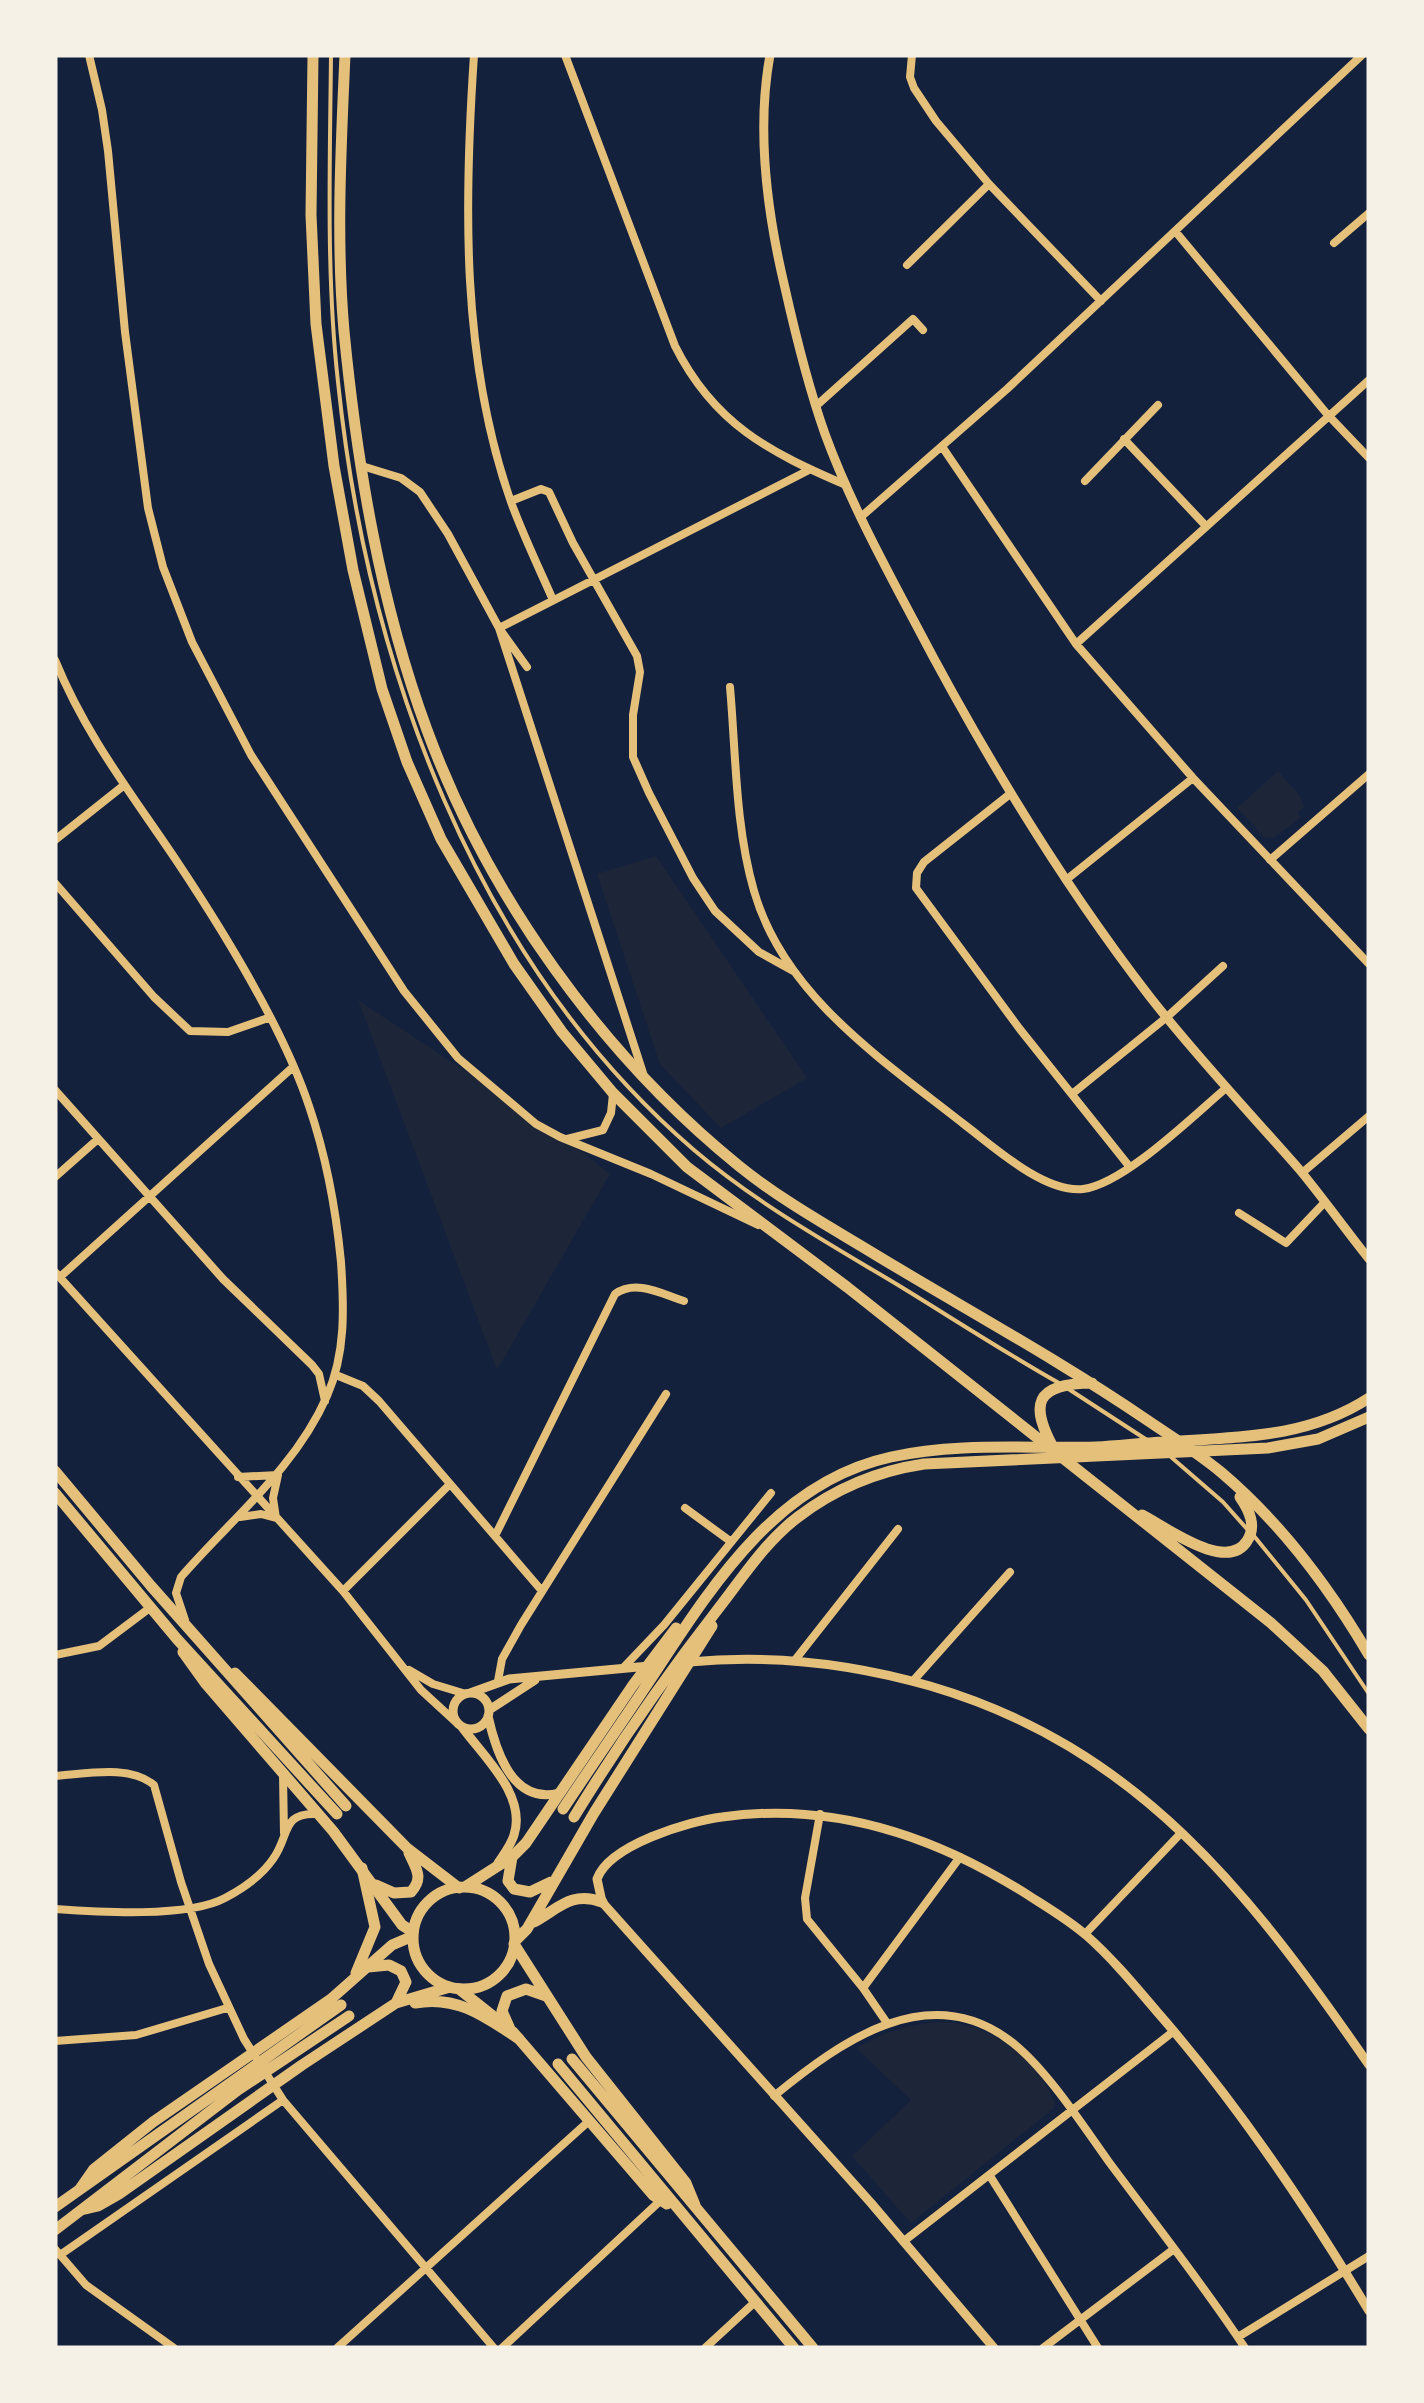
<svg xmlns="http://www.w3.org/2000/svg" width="1424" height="2403" viewBox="0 0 1424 2403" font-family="Jost,sans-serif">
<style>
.green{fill:#1d2539}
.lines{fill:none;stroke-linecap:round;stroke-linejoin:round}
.service{stroke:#e5c07b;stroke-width:4}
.minor{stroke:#e5c07b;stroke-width:8}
.tertiary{stroke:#e5c07b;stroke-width:9}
.primary{stroke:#e5c07b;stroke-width:11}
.trunk{stroke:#e5c07b;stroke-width:11}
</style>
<rect width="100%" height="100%" fill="#14213d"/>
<path class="green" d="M1278,771L1300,796L1304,807L1298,813L1301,817L1275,837L1265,838L1237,808Z
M656,856L807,1078L721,1128L660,1064L597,874Z
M358,1000L553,1129L610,1174L497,1370Z
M945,2022C992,2025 1039,2058 1055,2104L1053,2109L911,2223L852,2156L911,2100L856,2048C886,2031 911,2023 945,2022Z"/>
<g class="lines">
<path class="service" d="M331,55C330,164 326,274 338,382C367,663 474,961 694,1150C756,1203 828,1243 898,1285C952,1318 1004,1352 1059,1383
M1067,1388L1147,1440
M1171,1457L1223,1502L1247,1529
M1254,1536L1306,1600L1369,1694"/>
<path class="minor" d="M89,55L102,110L108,151L125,332L148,508L163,567L192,642L251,755L404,991L458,1058L536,1124L560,1137L651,1174L758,1225
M474,55C464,203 461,360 511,502C523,535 539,568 553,600
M565,55L675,346C714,424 769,452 846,485
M912,55L910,77L914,88L936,121L989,184L1101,301
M1175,231L1327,414L1369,458
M1334,243L1369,213
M907,265L989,184
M816,406L913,319L923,330
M1124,439L1205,525
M943,448L1076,644L1193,778L1369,964
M362,466L401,478L420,492L448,534L499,628L527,667
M1085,481L1158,405
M511,501L541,489L549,492L573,543L637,656L640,672L633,715V757L649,793L693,878L715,911L759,952L795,972
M862,516L1007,389L1362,55
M1076,644L1369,380
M55,660C86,736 131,793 176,860C222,929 283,1028 309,1106C326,1156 336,1210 341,1262C344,1307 346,1353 327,1396C295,1469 232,1518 181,1577L176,1593L185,1620
M730,687C736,754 735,825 754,891C784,996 884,1061 965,1125C994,1147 1044,1193 1083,1189C1124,1184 1193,1116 1225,1089
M1010,794L924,862L917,873L916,888L1019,1028L1129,1166
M55,840L123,786
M1270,860L1369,774
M1066,880L1193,778
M55,883L154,997L190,1031L228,1032L268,1018
M643,1073L499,628L809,470
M55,1090L223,1279L312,1365L319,1374L325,1401
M1072,1094L1167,1017L1223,966
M567,1139L603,1130L611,1113L613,1094
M1302,1173L1369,1116
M55,1177L98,1139
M1239,1213L1286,1243L1324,1203
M55,1272L343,1591L421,1690L458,1724
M60,1277L293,1067
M336,1375L363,1386L379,1401L542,1591
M238,1477L278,1475L273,1498L276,1518L261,1514L240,1517
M685,1508L730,1541
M495,1536L615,1294C636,1279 662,1294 684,1301
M343,1591L450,1484
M55,1655L99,1646L151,1607
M795,1660L898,1529
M623,1668L664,1625L771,1493
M409,1670L433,1684L466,1694
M498,1681L502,1659L521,1625L666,1394
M913,1681L1010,1572
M283,1775L284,1833
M55,1776C86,1774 129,1764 154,1785L181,1882L209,1964L244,2039L283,2100L494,2348
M820,1814L805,1898L807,1919L863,1988L887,2023
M55,1909C98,1912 188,1918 225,1898C242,1889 262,1875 273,1859C290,1836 281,1812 317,1814
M1085,1934L1181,1833
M863,1988L960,1857
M55,2041L136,2035L227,2008
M774,2096C841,2041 930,1977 1013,2043C1048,2071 1083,2126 1109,2162C1155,2224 1203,2284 1245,2348
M990,2176L1098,2348
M904,2241L1174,2031
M55,2249L86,2285L174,2348
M60,2255L283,2100
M1238,2337L1369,2256
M337,2348L589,2121
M502,2348L660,2201
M705,2348L755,2302
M1043,2348L1174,2249"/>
<path class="tertiary" d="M770,55C756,131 767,213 785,288C796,337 808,386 825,434C848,497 881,559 913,619C982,751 1059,879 1150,997C1197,1057 1249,1112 1299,1169C1323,1198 1345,1229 1369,1259
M689,1662C772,1654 850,1663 930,1686C1138,1747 1251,1894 1369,2065
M470,1693L509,1679L649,1666
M453 1711a18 18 0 1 1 36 0a18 18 0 1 1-36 0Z
M489,1710L535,1680
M488,1716C496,1752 513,1805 559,1793
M462,1727C483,1756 527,1795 514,1835C511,1845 504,1854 498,1863
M994,2348L871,2203L602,1902L597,1879C609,1845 689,1821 722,1817C833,1801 938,1837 1031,1897C1050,1909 1070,1921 1087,1936C1113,1959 1136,1987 1159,2014C1239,2106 1306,2206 1369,2311"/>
<path class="primary" d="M313,55L311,215L316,324L334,466L353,570L382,689L407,762L441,839L514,964L562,1032L613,1093L687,1167L847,1287L1271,1623L1323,1671L1369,1729
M345,55C341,146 336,240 344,331C357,465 380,603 427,730C488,896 602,1055 739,1166C781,1200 830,1227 876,1255C967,1310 1059,1360 1147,1420C1172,1437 1198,1453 1222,1473C1282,1524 1329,1587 1369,1655
M1055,1451C1029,1404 1034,1384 1092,1383
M55,1471L151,1586L346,1806
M55,1493L177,1639L337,1814
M1142,1515C1167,1528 1227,1573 1247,1541C1257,1526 1249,1510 1240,1497
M183,1652L206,1684L333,1831L402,1925L413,1932
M235,1673L407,1848L459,1888
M376,1885L394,1893L411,1892C424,1878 416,1868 409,1853
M514,1944L586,2057L686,2183L695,2205
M459,1989L498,2020
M510,2029L502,2011L507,1996L526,1989L546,1996
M513,2032L653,2195L667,2204
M572,2059L813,2348
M558,2064L794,2348"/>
<path class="trunk" d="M563,1809C592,1765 623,1721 652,1677C712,1586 776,1482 891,1457C959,1442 1027,1449 1096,1447C1119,1446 1141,1443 1164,1442C1236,1437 1306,1439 1369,1398
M574,1817C618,1745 666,1676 718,1609C743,1577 765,1542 798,1517C836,1488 877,1471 924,1464L1268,1448L1318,1439L1369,1417
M512,1857L508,1881L514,1889L530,1892L551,1882
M465,1887L512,1857L526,1843L633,1685L676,1628
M413 1938a51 51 0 1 1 102 0a51 51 0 1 1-102 0Z
M534,1922C559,1908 572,1891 602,1902
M515,1941L527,1929L594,1813L712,1626
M368,1967L389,1965L401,1971L406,1982L396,2003
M356,1973L375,1927L362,1868
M415,2003C457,1995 486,2017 519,2039
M80,2189L94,2169L153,2122L331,1999L392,1945L413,1936
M55,2207L341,2005
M81,2210L98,2206L119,2194L302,2065L396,2003L450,1987
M55,2230L238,2090L349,2016"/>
</g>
<rect width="1424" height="2403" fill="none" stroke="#f6f1e7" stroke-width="115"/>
</svg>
